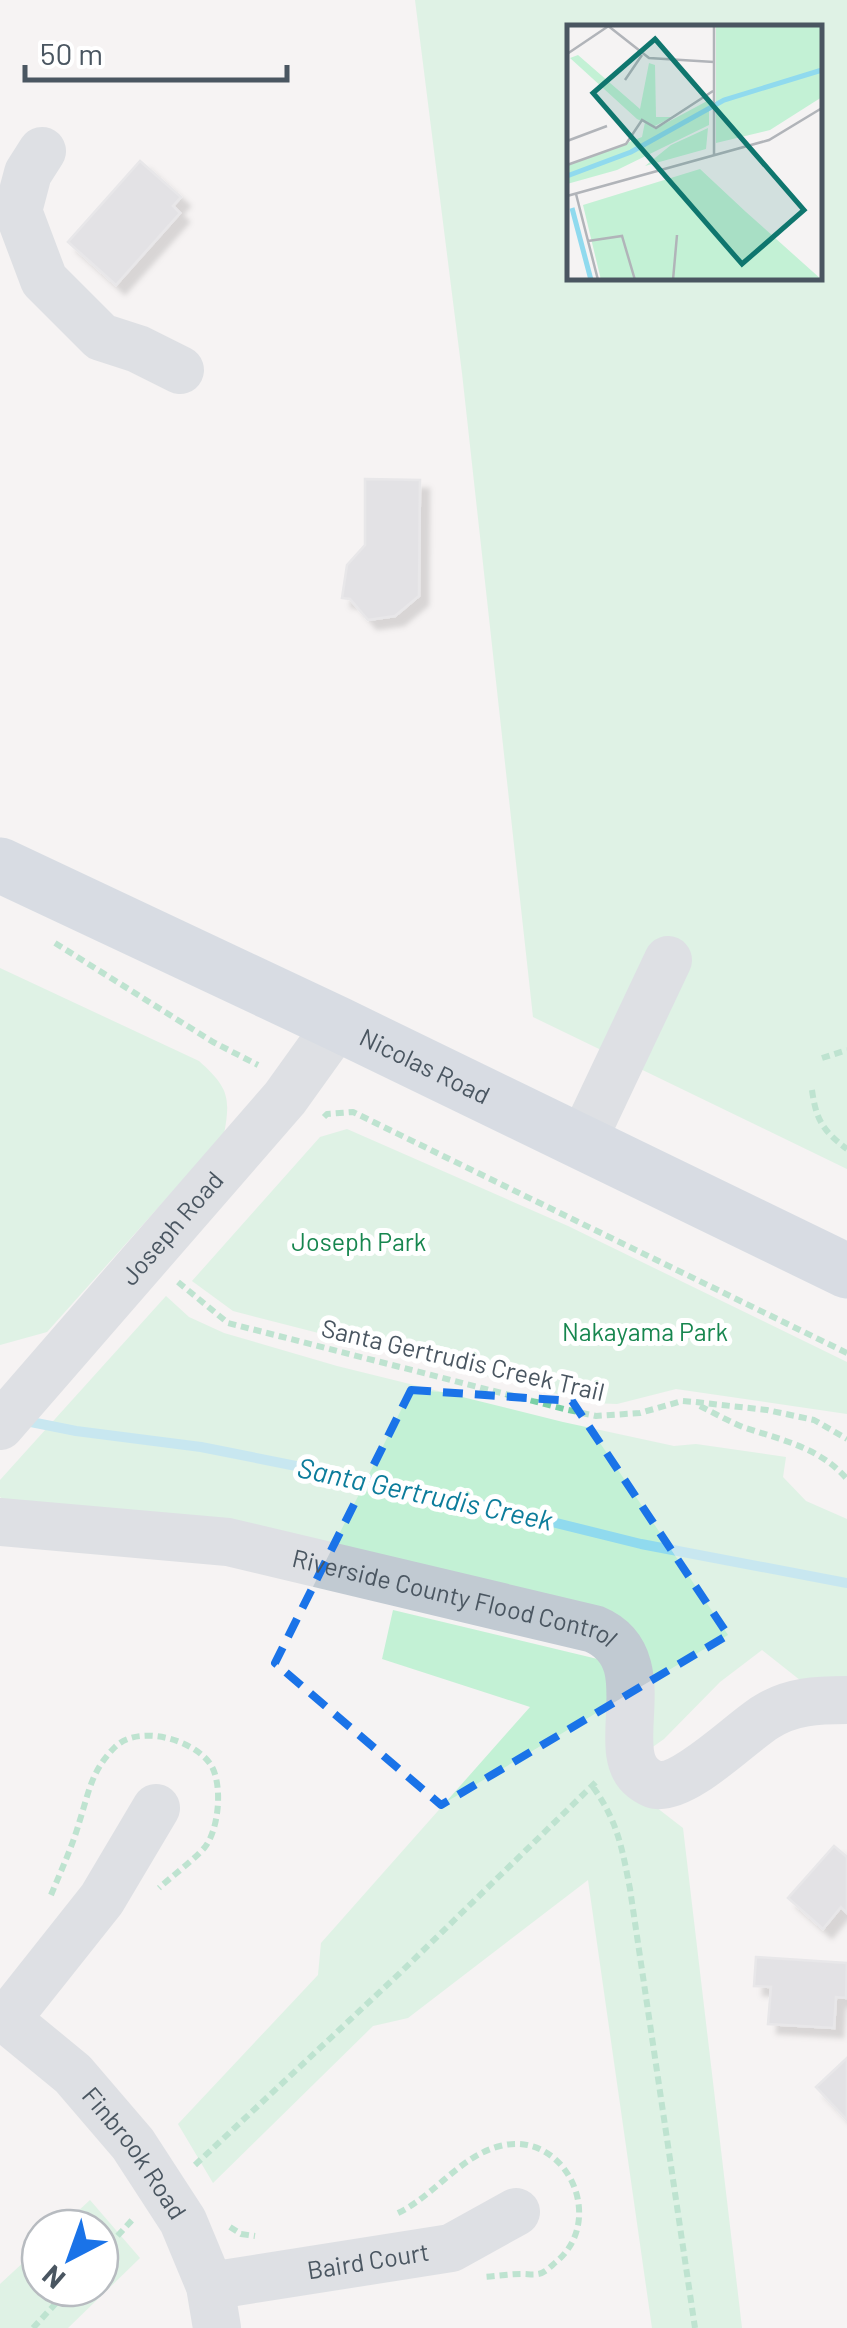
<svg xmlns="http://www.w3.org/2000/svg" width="847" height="2328" viewBox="0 0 847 2328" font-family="Barlow,sans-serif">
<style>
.green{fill:#c3f1d5;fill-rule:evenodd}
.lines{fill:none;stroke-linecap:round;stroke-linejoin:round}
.stream{stroke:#90daee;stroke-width:10}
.building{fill:#cdcfd5;stroke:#d7d9de;stroke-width:2.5;filter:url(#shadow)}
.path{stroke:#7ad0a6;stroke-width:6;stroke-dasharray:8 5;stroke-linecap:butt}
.minor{stroke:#c1cad2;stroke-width:48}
.major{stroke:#b3c2d1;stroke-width:55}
.marked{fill:none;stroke:#1a73e8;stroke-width:8;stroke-dasharray:20 12;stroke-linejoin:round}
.labels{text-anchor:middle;stroke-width:10;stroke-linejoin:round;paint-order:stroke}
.street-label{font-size:25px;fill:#4a5661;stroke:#fff}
.park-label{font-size:25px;fill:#17864f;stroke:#fff}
.water-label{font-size:28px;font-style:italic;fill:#0c7c9b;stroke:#fff}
.inset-river{fill:none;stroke:#90daee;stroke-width:5}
.inset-road{fill:none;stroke:#b1b4b9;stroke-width:2.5}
.view{fill:#0f766e;fill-opacity:0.15;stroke:#0f766e;stroke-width:5}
.inset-edge{fill:none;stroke:#4a5661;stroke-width:5}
</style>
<defs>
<filter id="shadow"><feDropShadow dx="9" dy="9" stdDeviation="2.5" flood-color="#0004"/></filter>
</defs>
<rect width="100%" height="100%" fill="#f5f3f3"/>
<path class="green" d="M415,0H847V1169L533,1017L462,373ZM570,28H820V278H570Z
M0,968L199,1061C228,1087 231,1097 224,1134L47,1332L0,1345Z
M347,1129L568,1226L847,1362V1414L676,1389L617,1404L592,1403L233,1311L192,1281L320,1137Z
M166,1296L189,1317L224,1333L337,1366L563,1422L674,1446L696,1444L786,1457L783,1477L806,1501L847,1519V1686L805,1684L762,1650L720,1682L664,1739L640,1756L627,1646L9,1504L0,1497V1480Z
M393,1610L610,1662L617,1777L683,1828L742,2328H652L588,1880L408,2018L373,2026L213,2183L178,2124L318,1975L321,1943L530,1707L382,1659Z
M90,2200L140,2258L68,2328H0V2284L40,2247V2288H100V2228H60Z"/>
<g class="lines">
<path class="stream" d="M21,1420L76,1431L201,1447L447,1496L641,1544L847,1583"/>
</g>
<path class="building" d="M140,161L181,197L173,206L180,213L116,285L68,242Z
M365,479L420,480L419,596L395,616L368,620L350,599L342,598L347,565L365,545Z
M834,1846L847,1857V1913L841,1907L823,1929L788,1898Z
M756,1957L847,1963L846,1998L836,1997L834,2028L768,2024L771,1987L754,1986Z
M847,2058V2120L816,2087Z"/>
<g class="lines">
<path class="path" d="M55,943L213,1042L258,1065
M822,1058L847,1050
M812,1090C816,1120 823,1131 847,1149
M324,1117L327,1114L353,1112L847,1353
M178,1282L228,1323L564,1409L596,1416L640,1413L682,1401L695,1402L767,1410L814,1420L847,1439
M700,1406C714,1413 728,1421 743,1427C781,1440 819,1447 847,1479
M593,1787C618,1822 622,1848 630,1889L695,2328
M51,1895C61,1871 72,1847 79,1823C89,1792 91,1771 115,1747C138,1724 194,1739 211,1765C223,1785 219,1829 205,1847C194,1860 172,1876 159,1888
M195,2165L401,1972L598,1780
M398,2213C434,2196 460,2156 500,2146C565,2129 608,2219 556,2262C551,2266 545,2273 538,2274C533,2275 528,2274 522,2274C510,2274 497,2276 484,2277
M230,2227L241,2234L255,2236
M100,2255L133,2219
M33,2328L70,2288"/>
<g class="minor">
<path d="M42,151L28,173L18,211L44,280L101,337L138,349L180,370"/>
<path d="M582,1142L668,960"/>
<path id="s1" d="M0,1426L285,1098L338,1024"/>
<path id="s2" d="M0,1522L228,1542L594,1629C663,1658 606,1750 643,1778C647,1781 652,1784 656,1785C686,1789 740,1733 766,1717C791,1701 818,1700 847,1700"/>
<path id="s3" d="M0,2014L73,2074L133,2144L183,2221L210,2286L217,2328"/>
<path d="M6,2020L102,1899L156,1808"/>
<path id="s4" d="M210,2286L451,2248L516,2212"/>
</g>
<path class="major" id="s5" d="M0,865L338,1024L847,1271"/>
</g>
<path d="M0 0H847V2328H0ZM411,1390L572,1401L728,1635L441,1805L275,1663Z" fill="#f5f3f3" fill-opacity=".55" fill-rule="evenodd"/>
<path class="marked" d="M411,1390L572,1401L728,1635L441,1805L275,1663Z"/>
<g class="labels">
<g class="street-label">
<text dy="9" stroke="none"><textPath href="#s5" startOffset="470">Nicolas Road</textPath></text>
<text dy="9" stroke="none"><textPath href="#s1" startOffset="262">Joseph Road</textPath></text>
<text transform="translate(463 1360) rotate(13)" y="9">Santa Gertrudis Creek Trail</text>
<text dy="9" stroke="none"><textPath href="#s2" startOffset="462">Riverside County Flood Control</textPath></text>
<text dy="9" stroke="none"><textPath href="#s3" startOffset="195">Finbrook Road</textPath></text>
<text dy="9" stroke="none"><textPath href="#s4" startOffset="160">Baird Court</textPath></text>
</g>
<g class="park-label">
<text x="359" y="1251">Joseph Park</text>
<text x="645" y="1341">Nakayama Park</text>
</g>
<g class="water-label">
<text transform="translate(425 1494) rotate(12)" y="10">Santa Gertrudis Creek</text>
</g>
</g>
<g transform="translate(567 25)">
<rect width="255" height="255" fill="#f5f3f3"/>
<path d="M149,0H255V72L203,105L149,118ZM11,30L73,84L82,38L88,40L89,92H105L86,102L70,94L3,33ZM142,75V100L50,145L0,159V141L75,112L78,97L88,104ZM141,103L139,124L78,141L104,120ZM133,144L179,187L255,255H34L16,180Z" fill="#c3f1d5"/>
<path class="inset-river" d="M0,151L64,127L157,75L255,45M5,183L24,255"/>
<path class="inset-road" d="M40,0L82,33L147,37M0,29L43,0M58,55L75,30M0,116L40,101M147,130V0M0,140L59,119L75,95L89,103L146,66M9,169L31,255M0,171L202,115L255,83M21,216L55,211L68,255M106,255L110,210"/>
<path class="view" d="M88,14L237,185L175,239L26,68Z"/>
<rect width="255" height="255" class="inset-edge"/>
</g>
<g transform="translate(70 2258) rotate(221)"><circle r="48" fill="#ffffff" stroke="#b7bbc0" stroke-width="2.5"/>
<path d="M0-8L18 38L0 25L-18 38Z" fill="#1a73e8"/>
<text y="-15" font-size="28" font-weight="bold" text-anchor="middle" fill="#4a5661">N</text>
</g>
<path d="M25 65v15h262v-15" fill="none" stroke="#4a5661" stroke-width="5"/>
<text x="40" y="65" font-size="30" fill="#4a5661" stroke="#ffffff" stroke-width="8" paint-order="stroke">50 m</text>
</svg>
